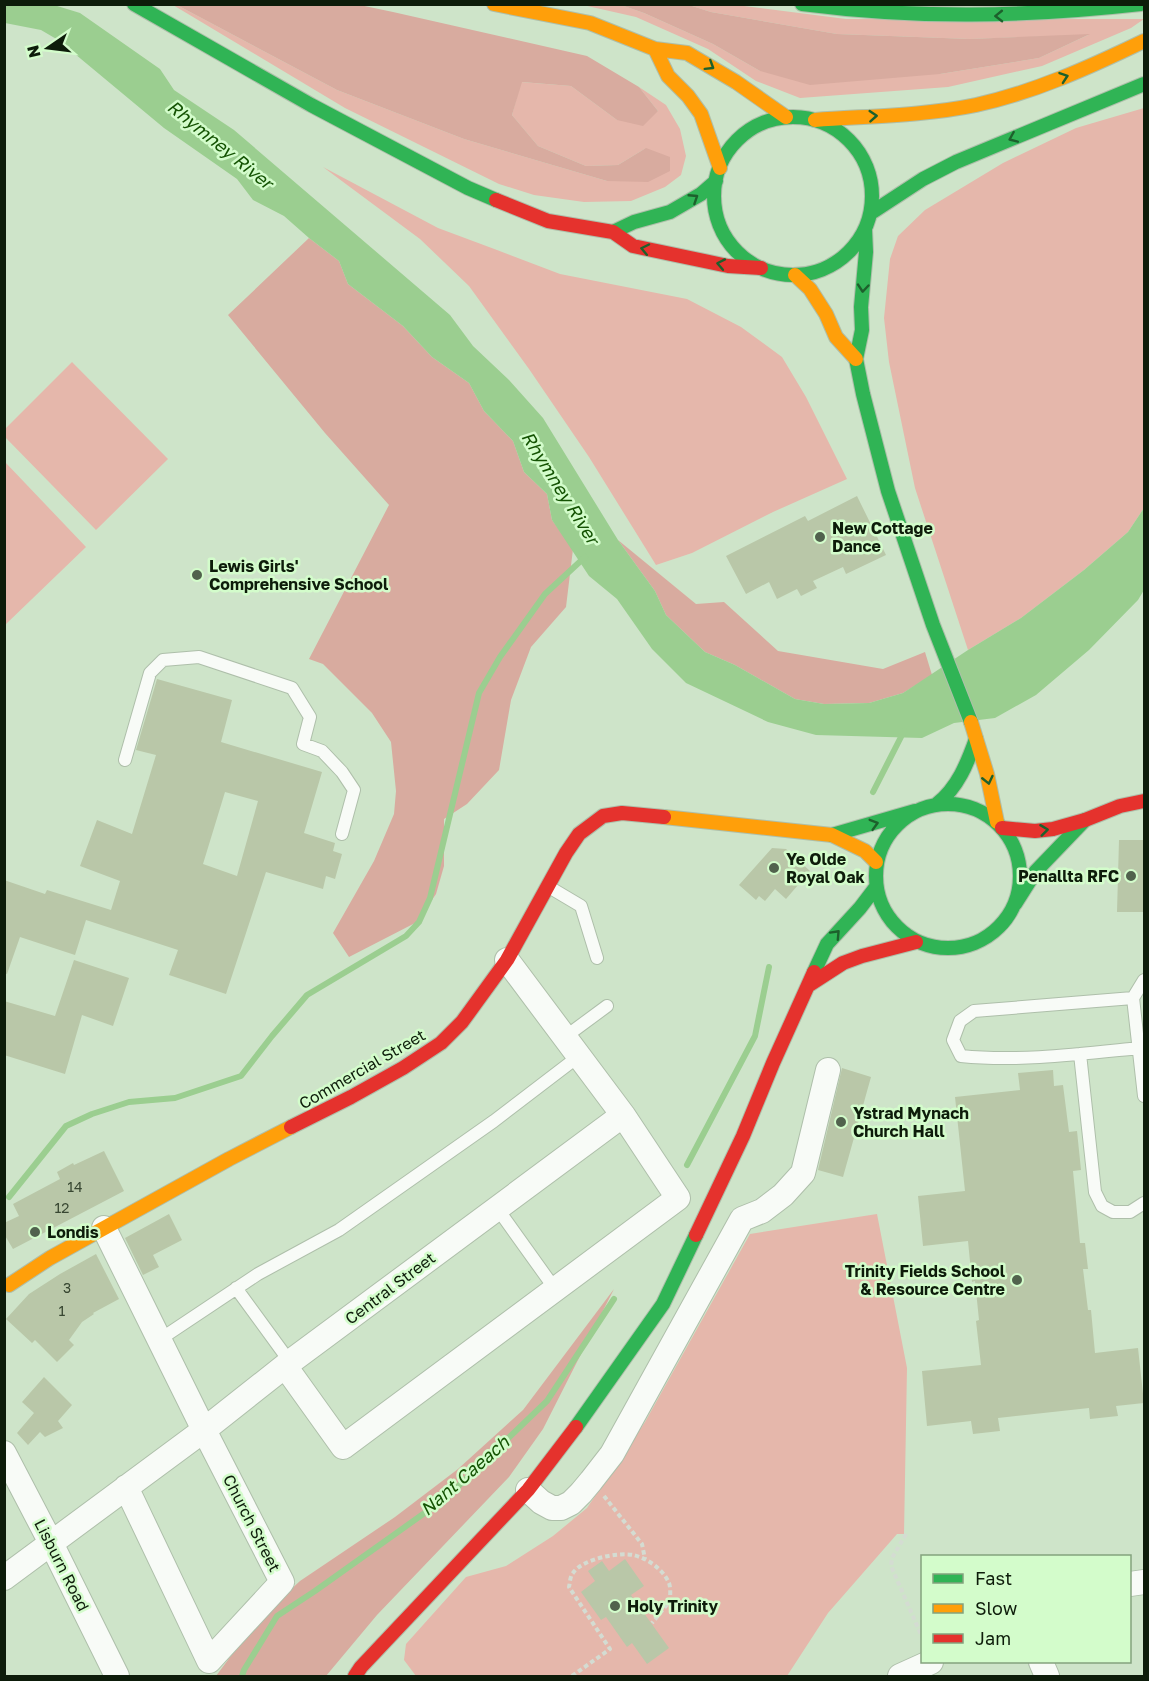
<svg xmlns="http://www.w3.org/2000/svg" width="1149" height="1681" viewBox="0 0 1149 1681" font-family="'Golos Text',sans-serif">
<style>
.green{fill:#e5b7ab}
.forest{fill:#d8ab9f}
.water{fill:#9bce90}
.lines{fill:none;stroke-linecap:round;stroke-linejoin:round}
.stream{stroke:#9bce90;stroke-width:6}
.building{fill:#b9c7a8;fill-rule:evenodd}
.lane-casing{stroke:#aebfaa;stroke-width:14}
.street-casing{stroke:#aebfaa;stroke-width:26}
.fast-casing{stroke:#aebfaa;stroke-width:16}
.slow-casing{stroke:#aebfaa;stroke-width:16}
.jam-casing{stroke:#aebfaa;stroke-width:16}
.path{stroke:#d4dcd2;stroke-width:4;stroke-dasharray:4.5 3;stroke-linecap:butt}
.lane{stroke:#f8fbf7;stroke-width:12}
.street{stroke:#f8fbf7;stroke-width:24}
.fast{stroke:#30b455;stroke-width:14}
.slow{stroke:#ff9f0a;stroke-width:14}
.jam{stroke:#e5322d;stroke-width:14}
.oneway{stroke:#1d602c}
.poi-dot{fill:#51624d;stroke:#d3fccb;stroke-width:2}
.labels{text-anchor:middle;stroke-width:5;stroke-linejoin:round;paint-order:stroke}
.number-label{font-size:14px;fill:#384732}
.poi-label{font-size:16px;font-weight:bold;fill:#0d1c0a;stroke:#d3fccb;text-anchor:start}
.street-label{font-size:16px;fill:#0d1c0a;stroke:#d3fccb}
.water-label{font-size:18px;font-style:italic;fill:#145303;stroke:#d3fccb}
</style>
<rect width="100%" height="100%" fill="#cee4c9"/>
<path class="green" d="M173,5H177L337,90L464,139L607,181L646,148L618,165L586,166L538,146L512,115L521,82L571,86L617,120L658,111L639,87L666,105L680,129L686,156L681,175L665,187L631,201L584,202L534,195L499,184L345,108Z
M583,5H621L644,13L713,44L760,71L940,74L1039,58L1088,35L970,39L837,34L711,12L689,5H736L846,19H1144L1131,28L1042,66L948,87L800,98L756,81L708,49L636,17Z
M1144,108V508L1128,532L1084,570L1021,618L968,650L915,488L889,362L884,318L890,259L898,236L925,210L1003,163L1076,128Z
M323,167L438,228L497,250L560,274L687,299L741,327L782,357L806,397L847,479L773,512L692,553L656,565L589,457L529,369L469,286L420,239Z
M72,362L168,459L96,530L5,437V429Z
M5,462L86,547L5,625Z
M877,1214L907,1368L904,1534H897L828,1613L787,1676H416L404,1660L406,1644L466,1577L506,1566L553,1536L587,1508L645,1422L750,1234Z"/>
<path class="forest" d="M177,5L355,4L393,12L587,56L639,87L658,111L643,126L617,120L571,86L522,82L512,115L538,146L586,166L618,165L646,148L670,157V171L648,182L607,181L464,139L337,90Z
M621,5H689L711,12L837,34L970,39L1090,34L1039,58L940,74L810,85L760,71L713,44L644,13Z
M309,238L339,261L348,284L403,326L432,357L469,383L484,411L513,441L524,472L547,494L552,520L573,549L566,607L531,647L511,700L499,770L467,804L444,819V866L436,894L417,922L349,957L333,933L374,861L394,814L396,791L391,742L372,713L323,664L309,659L389,505L325,433L228,315Z
M618,540L696,604L724,602L778,651L883,669L925,652L932,675L903,693L869,703L824,704L795,699L735,665L705,652L666,615L655,591Z
M614,1289L543,1429L509,1477L377,1615L326,1676H216L257,1621L300,1581L395,1517L458,1469L523,1410Z"/>
<path class="water" d="M4,5H54L80,13L160,69L174,90L234,130L450,315L473,346L509,380L543,418L618,540L655,591L666,615L705,652L735,665L795,699L824,704L869,703L903,693L968,650L1021,618L1084,570L1128,532L1144,508V590L1138,600L1089,650L1036,695L995,718L954,723L922,738L816,735L768,722L686,683L652,649L617,599L589,576L552,520L547,494L524,472L513,441L484,411L469,383L432,357L403,326L348,284L339,261L309,238L284,216L253,200L237,179L164,128L69,49L70,47L41,30L5,23Z"/>
<g class="lines">
<path class="stream" d="M873,792L904,731
M687,1165L755,1036L769,967
M9,1197L66,1126L92,1114L129,1102L175,1098L241,1076L272,1036L307,995L406,936L419,922L430,898L479,693L500,657L545,594L585,557
M242,1676L244,1670L277,1616L315,1591L447,1497L547,1401L614,1299"/>
</g>
<path class="building" d="M857,496L886,555L846,574L843,567L813,581L817,588L801,596L797,589L777,599L769,582L746,594L726,556L805,516L808,521Z
M157,679L232,700L221,742L322,772L304,833L335,843L333,851L342,854L335,879L326,876L323,889L266,872L226,994L169,975L178,950L86,920L75,955L20,937L7,974L4,973V880L45,894L47,890L111,910L120,881L80,866L97,820L132,834L156,755L136,750ZM225,792L258,801L237,876L203,864Z
M1119,840H1144V912H1117Z
M772,848L786,849L810,871L786,899L775,889L765,901L759,896L756,900L739,885Z
M74,960L129,978L113,1026L82,1015L65,1074L4,1055V1001L55,1016Z
M842,1068L871,1077L843,1177L818,1170Z
M1053,1070L1054,1086L1063,1085L1069,1132L1077,1131L1081,1170L1073,1171L1080,1243H1085L1088,1269H1083L1088,1310H1091L1095,1353L1138,1348L1144,1403L1116,1406L1118,1416L1090,1419L1089,1408L998,1418L1000,1431L973,1434L971,1421L927,1426L922,1371L981,1365L976,1321L979,1320L975,1281L972,1282L968,1241L923,1246L918,1196L965,1191L955,1097L1020,1090L1018,1073Z
M104,1151L124,1191L13,1249L4,1234V1223L19,1216L13,1204L60,1179L57,1172L73,1163L74,1165Z
M169,1214L182,1240L153,1255L159,1267L143,1275L125,1238Z
M96,1254L119,1299L93,1313L94,1314L82,1322L69,1340L74,1345L57,1362L35,1340L32,1343L6,1319L29,1294L60,1274Z
M44,1377L72,1405L58,1421L63,1428L45,1437L40,1432L28,1445L17,1433L34,1413L22,1402Z
M625,1559L644,1586L631,1595L669,1648L647,1664L632,1643L627,1647L606,1617L601,1620L581,1592L595,1581L588,1571L602,1561L609,1571Z"/>
<g class="lines">
<defs>
<path id="lane" d="M125,760L150,673L163,660L199,657L292,688L310,717L303,744L322,751L342,772L354,790L342,834
M549,887L581,906L597,958
M1144,980L1133,998L1144,1096
M1133,998L974,1011L960,1021L953,1040L961,1056C1019,1062 1080,1054 1139,1048
M565,1037L607,1006
M1080,1054L1095,1192L1102,1206L1113,1212H1130L1144,1203
M497,1208L555,1289
M236,1288L290,1362
M159,1340L258,1274L339,1230L494,1121L579,1056"/>
<path id="street" d="M104,1228L204,1430L282,1582L209,1661L126,1487
M285,1366L343,1447L678,1198L623,1115
M4,1453L51,1543L117,1676
M528,1490L541,1502L552,1508H561L571,1503L581,1493L591,1481L612,1454L742,1219L762,1211L783,1195L803,1173L828,1070
M4,1578L204,1430L290,1362L623,1115L507,960
M1130,1584L1144,1582
M1041,1662L1047,1676
M900,1676L931,1662"/>
<path id="fast" d="M134,4L311,105L468,188L496,200
M802,4C919,19 1024,17 1141,4
M714 196a79 79 0 1 1 158 0a79 79 0 1 1-158 0Z
M871,213L923,179L956,162L1144,84
M865,229L866,252L861,307L862,330L856,359L863,394L888,491L933,625L971,722
M613,232L634,222L670,212L701,194L716,181
M876 876a72 72 0 1 1 144 0a72 72 0 1 1-144 0Z
M937,804C958,787 967,764 976,739
M832,835L915,811
M1015,904L1036,871L1085,820
M814,972L827,944L860,908L876,887
M576,1427L663,1304L696,1235"/>
<path id="slow" d="M494,4L590,23L655,49L687,53L736,82L786,117
M655,49L668,76L688,96L701,114L720,168
M815,120C868,116 923,116 976,105C1035,92 1090,67 1144,41
M795,275L810,289L826,314L836,337L856,359
M971,722L987,774L997,822
M664,817L832,835L865,851L876,862
M9,1285L50,1258L229,1159L291,1127"/>
<path id="jam" d="M496,200L548,221L613,232L633,246L728,266L761,268
M1002,828L1035,831L1053,829L1085,820L1120,806L1144,801
M809,985L843,963L862,956L916,942
M291,1127L351,1097L403,1068L441,1043L462,1022L507,960L566,853L579,834L603,816L622,813L664,817
M696,1235L743,1136L773,1063L814,972
M355,1676L361,1667L528,1490L576,1427"/>
</defs>
<use href="#lane" class="lane-casing"/>
<use href="#street" class="street-casing"/>
<use href="#fast" class="fast-casing"/>
<use href="#slow" class="slow-casing"/>
<use href="#jam" class="jam-casing"/>
<path class="path" d="M604,1496L642,1544L645,1559
M906,1534L892,1558L891,1566L922,1637
M572,1676L610,1649L569,1587C570,1583 570,1576 573,1573C582,1559 618,1552 633,1555C647,1558 663,1569 669,1583C671,1588 670,1596 670,1601L652,1623"/>
<use href="#lane" class="lane"/>
<use href="#street" class="street"/>
<use href="#fast" class="fast"/>
<use href="#slow" class="slow"/>
<use href="#jam" class="jam"/>
</g>
<defs><path id="oneway-chevron" d="M-2-3.5L2.5 0L-2 3.5" fill="none" stroke-width="1.6" stroke-linecap="round" stroke-linejoin="round" transform="scale(1.5)"/></defs>
<g class="oneway">
<use href="#oneway-chevron" transform="translate(999 16) rotate(179)"/>
<use href="#oneway-chevron" transform="translate(710 66) rotate(32)"/>
<use href="#oneway-chevron" transform="translate(1064 77) rotate(-19)"/>
<use href="#oneway-chevron" transform="translate(873 116) rotate(-4)"/>
<use href="#oneway-chevron" transform="translate(1013 138) rotate(157)"/>
<use href="#oneway-chevron" transform="translate(694 198) rotate(-33)"/>
<use href="#oneway-chevron" transform="translate(645 249) rotate(-168)"/>
<use href="#oneway-chevron" transform="translate(721 264) rotate(-169)"/>
<use href="#oneway-chevron" transform="translate(863 288) rotate(95)"/>
<use href="#oneway-chevron" transform="translate(988 780) rotate(77)"/>
<use href="#oneway-chevron" transform="translate(874 824) rotate(-16)"/>
<use href="#oneway-chevron" transform="translate(1044 830) rotate(-7)"/>
<use href="#oneway-chevron" transform="translate(836 934) rotate(-47)"/>
</g>
<g class="poi-dot">
<circle cx="820" cy="537" r="6"/>
<circle cx="197" cy="575" r="6"/>
<circle cx="774" cy="868" r="6"/>
<circle cx="1131" cy="876" r="6"/>
<circle cx="841" cy="1122" r="6"/>
<circle cx="35" cy="1232" r="6"/>
<circle cx="1017" cy="1280" r="6"/>
<circle cx="615" cy="1606" r="6"/>
</g>
<g class="labels">
<g class="number-label">
<text x="75" y="1192">14</text>
<text x="62" y="1213">12</text>
<text x="67" y="1293">3</text>
<text x="62" y="1316">1</text>
</g>
<g class="poi-label">
<text x="832" y="534">New Cottage<tspan x="832" dy="18">Dance</tspan></text>
<text x="209" y="572">Lewis Girls'<tspan x="209" dy="18">Comprehensive School</tspan></text>
<text x="786" y="865">Ye Olde<tspan x="786" dy="18">Royal Oak</tspan></text>
<text x="1119" y="882" text-anchor="end">Penallta RFC</text>
<text x="853" y="1119">Ystrad Mynach<tspan x="853" dy="18">Church Hall</tspan></text>
<text x="47" y="1238">Londis</text>
<text x="1005" y="1277" text-anchor="end">Trinity Fields School<tspan x="1005" dy="18">&amp; Resource Centre</tspan></text>
<text x="627" y="1612">Holy Trinity</text>
</g>
<g class="street-label">
<text transform="translate(362 1069) rotate(-30)" y="6">Commercial Street</text>
<text transform="translate(390 1288) rotate(-37)" y="6">Central Street</text>
<text transform="translate(252 1523) rotate(63)" y="6">Church Street</text>
<text transform="translate(62 1565) rotate(63)" y="6">Lisburn Road</text>
</g>
<g class="water-label">
<text transform="translate(220 145) rotate(39)" y="6">Rhymney River</text>
<text transform="translate(560 488) rotate(58)" y="6">Rhymney River</text>
<text transform="translate(465 1476) rotate(-41)" y="6">Nant Caeach</text>
</g>
</g>
<rect width="1149" height="1681" fill="none" stroke="#0d1c0a" stroke-width="12"/>
<rect x="921" y="1555" width="210" height="108" fill="#d3fccb" stroke="#84a27e" stroke-width="1.5"/>
<rect x="933" y="1574" width="30" height="9" fill="#30b455" stroke="#84a27e" stroke-width="1.5"/>
<text x="975" y="1585" font-size="18" fill="#0d1c0a">Fast</text>
<rect x="933" y="1604" width="30" height="9" fill="#ff9f0a" stroke="#84a27e" stroke-width="1.5"/>
<text x="975" y="1615" font-size="18" fill="#0d1c0a">Slow</text>
<rect x="933" y="1634" width="30" height="9" fill="#e5322d" stroke="#84a27e" stroke-width="1.5"/>
<text x="975" y="1645" font-size="18" fill="#0d1c0a">Jam</text>
<g transform="translate(48 48) rotate(256)" stroke="#d3fccb" stroke-width="4.5" paint-order="stroke">
<path d="M0-4.5L10 22L0 15L-10 22Z" fill="#0d1c0a"/>
<text y="-9" font-size="16" font-weight="bold" text-anchor="middle" fill="#0d1c0a">N</text>
</g>
</svg>
